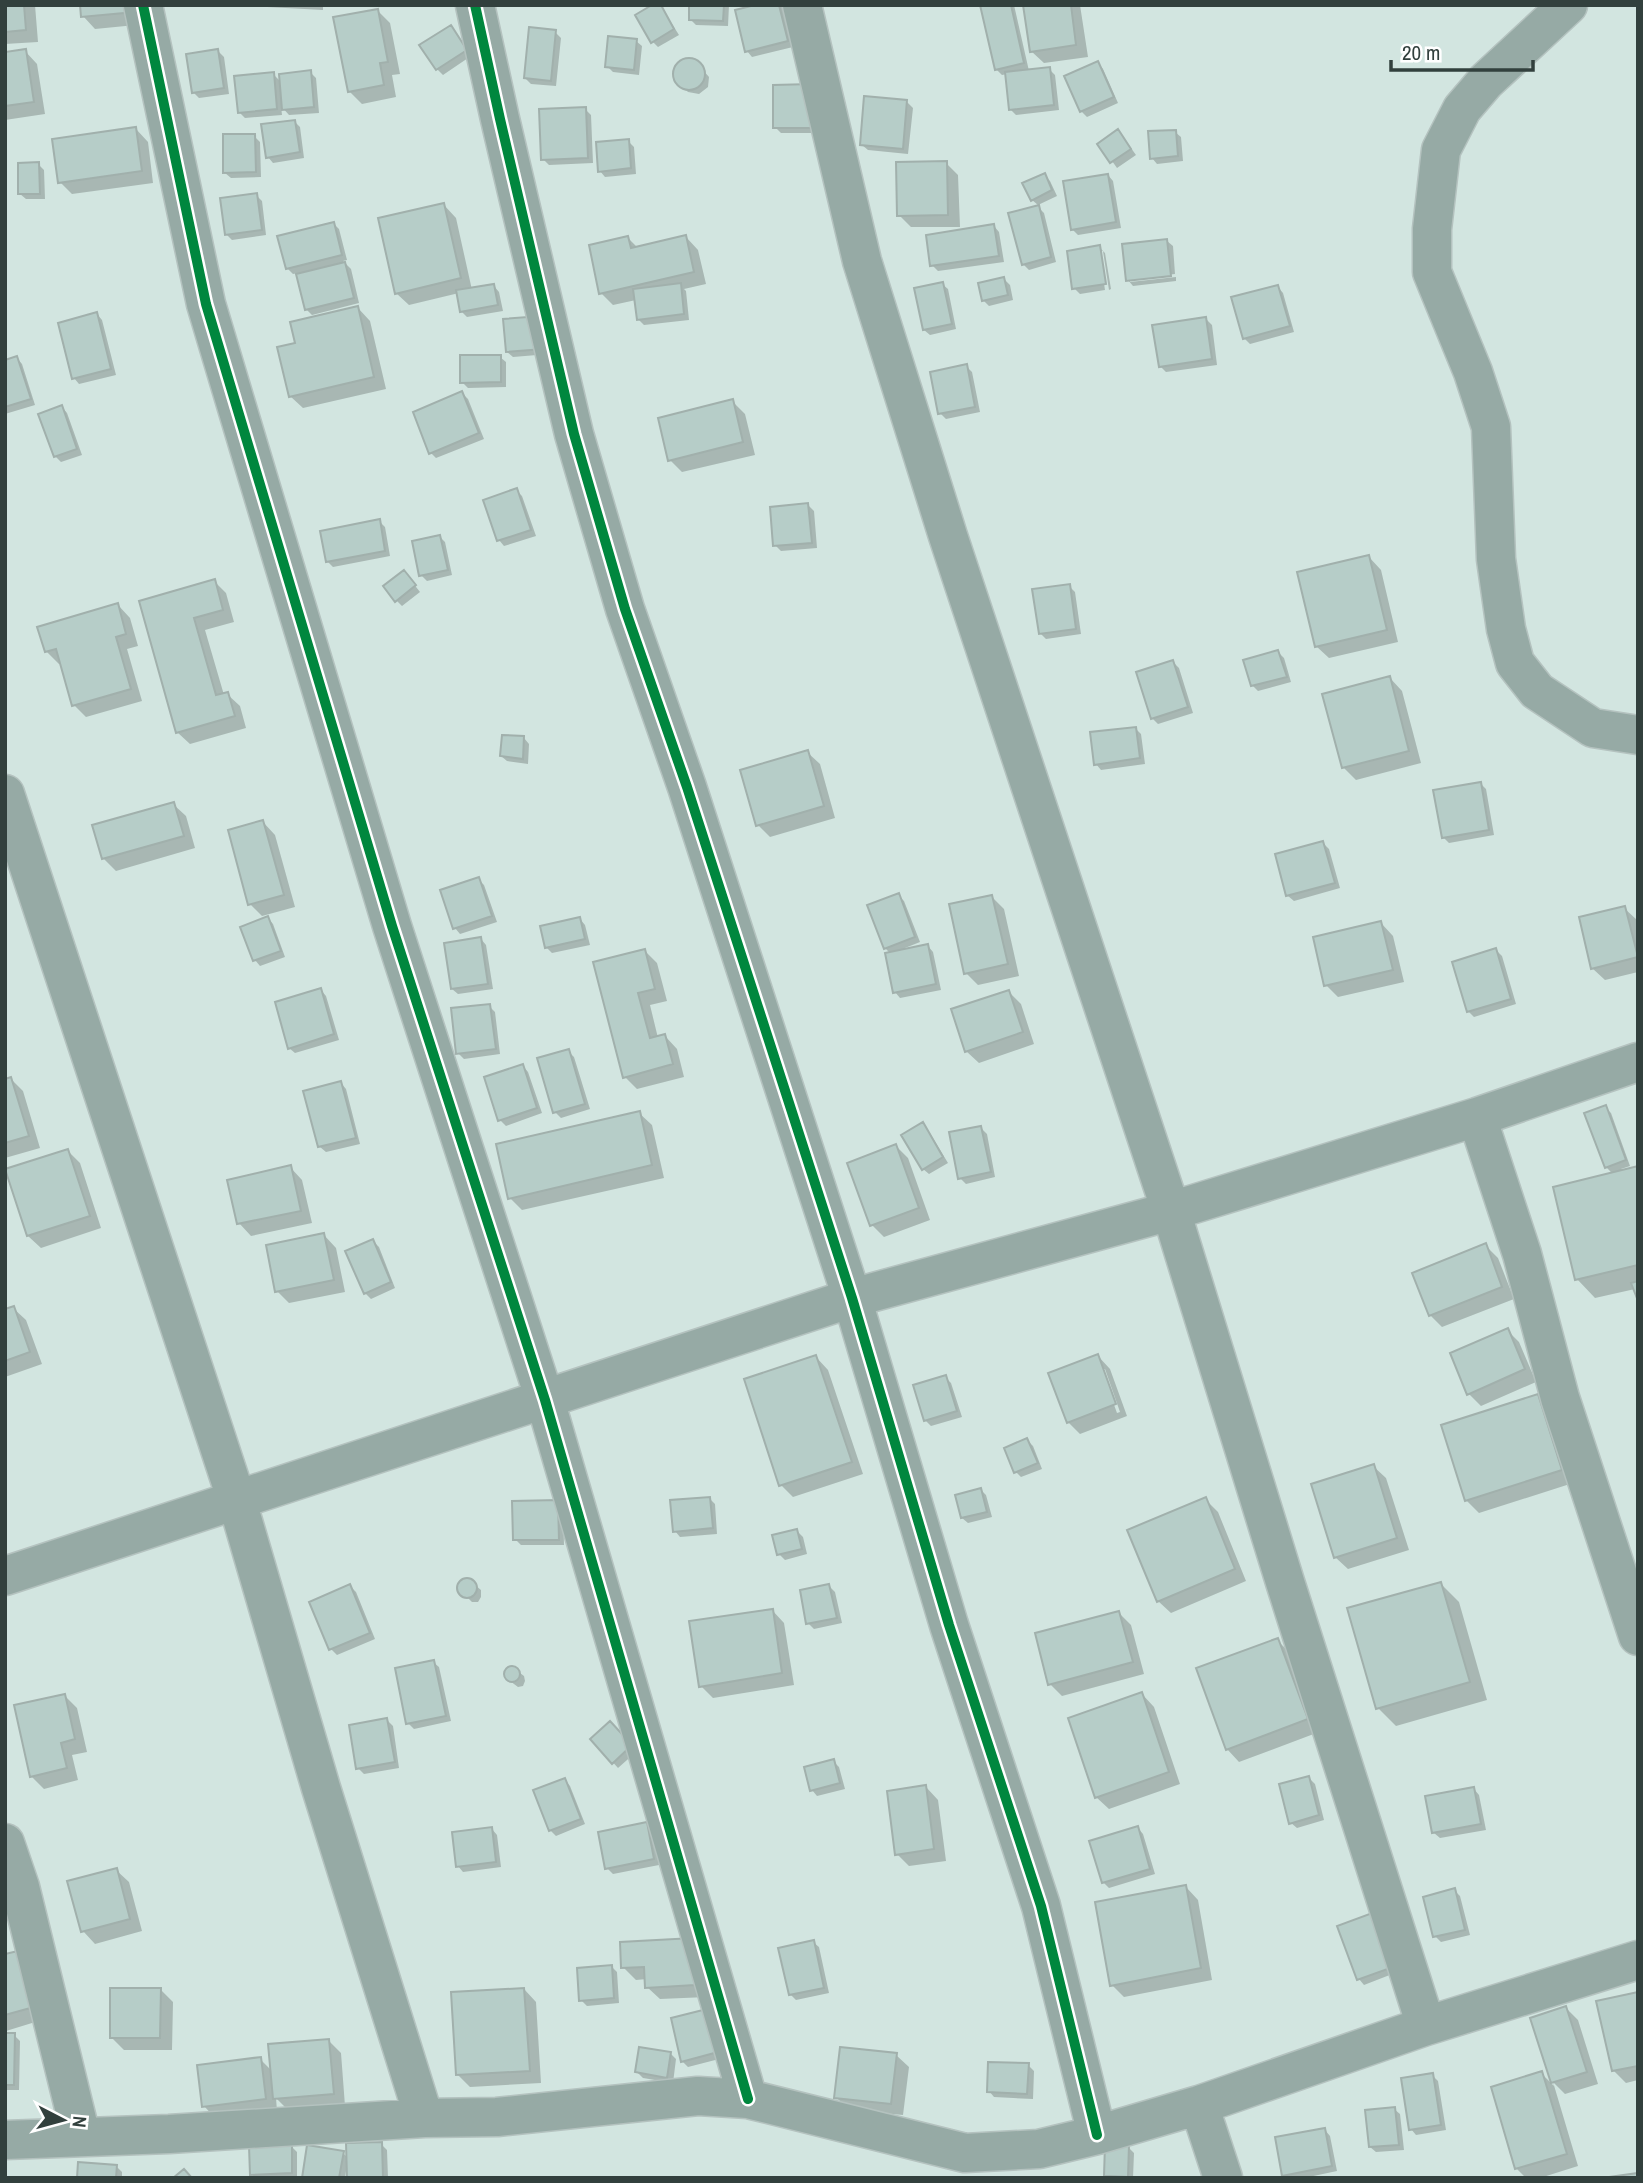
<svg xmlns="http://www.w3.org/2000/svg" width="1643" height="2183" viewBox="0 0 1643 2183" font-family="'Archivo Narrow',sans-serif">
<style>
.shadow{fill:#0003;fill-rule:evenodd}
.building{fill:#b6cdc8;stroke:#a1b0ac;stroke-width:2}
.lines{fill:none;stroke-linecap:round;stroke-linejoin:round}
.minor-casing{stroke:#b4c2bf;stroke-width:41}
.minor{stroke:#96aaa5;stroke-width:38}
.cycleway-casing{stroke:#fff;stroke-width:15}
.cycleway{stroke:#00873e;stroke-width:10}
</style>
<rect width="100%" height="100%" fill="#d2e5e0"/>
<path class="shadow" d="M5,5H35L38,42L5,44Z
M145,5L146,24L95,29L83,16Z
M265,5H323V10L267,7Z
M660,5L679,35L658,47L652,41Z
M691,5H729L728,26L696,25L690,19Z
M763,5H780L782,7L793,47L752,57L747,51Z
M982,5H1014L1029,71L1049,69L1055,75L1059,110L1016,115L1010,109L1007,74L1002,75L996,69Z
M1025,5H1080L1088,57L1044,63L1031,51Z
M378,11L390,23L400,74L392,75L396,97L362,104L349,91Z
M451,27L471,56L443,75L437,69Z
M555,32L561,38L556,86L531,84L525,78Z
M636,41L642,46L639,75L613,72L607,66Z
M25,51L37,64L45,114L5,120V54Z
M218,51L224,57L229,94L199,98L193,92Z
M685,60L696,62L709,77L708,87L699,94L688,92L678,82L675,71L677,66Z
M1098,63L1103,69L1118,103L1087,117L1081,111Z
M310,72L316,78L319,113L289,115L281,106L282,115L245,118L239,112L273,74L281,82Z
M817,92L818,133H781L775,127Z
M907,102L913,108L908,154L868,150L862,145Z
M585,109L591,115L593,163L549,165L543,159Z
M294,121L300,127L304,158L273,163L268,157Z
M136,129L148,142L153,183L72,194L60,182Z
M1175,132L1181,137L1183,161L1157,164L1152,158Z
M254,136L260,142L261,177L231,178L225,173Z
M1123,137L1136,155L1117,168L1100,144Z
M628,141L634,147L636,174L605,177L600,171Z
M946,163L958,175L960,227H911L899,215Z
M38,164L44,170L45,199H26L20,194Z
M1044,175L1050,181L1057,196L1038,205L1032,200Z
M1108,175L1113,181L1121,228L1078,235L1072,229Z
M256,195L262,201L266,235L232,240L226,234Z
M444,205L456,218L472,290L494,286L499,292L503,311L467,317L461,311L459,293L409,305L396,293Z
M1038,207L1044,213L1056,262L1029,270L1023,264Z
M333,223L339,229L347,260L343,261L351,269L359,303L312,315L307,310L298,273L293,274L287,268Z
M994,226L999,232L1004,262L938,271L932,265Z
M686,237L698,250L706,284L684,289L686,291L689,320L644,325L638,319L636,300L613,305L601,293L628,238L638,248Z
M1167,241L1173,246L1175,274L1130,279V282L1176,277V281L1133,286L1128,280Z
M1099,247L1105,253L1111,289L1109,290L1103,251H1099L1105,290L1080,294L1074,288Z
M1004,279L1010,285L1013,300L989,306L983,300Z
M942,284L948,289L956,329L930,335L924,330Z
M1278,287L1283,293L1294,332L1250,344L1244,338Z
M358,308L370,321L386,389L303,408L290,396L297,344Z
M97,314L102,320L116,375L79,384L74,378Z
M1206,319L1212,325L1217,365L1166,372L1160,366Z
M505,321L549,354L513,357L507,352Z
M500,357L506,362V387L468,388L462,382Z
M17,358L22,364L35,405L5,414V362Z
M966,366L972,372L980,412L946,419L940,413Z
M462,393L468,399L484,439L436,458L431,453Z
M732,401L745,414L755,455L682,472L670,460Z
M62,407L67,413L82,455L61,462L55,456Z
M516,490L522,496L536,536L504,546L499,540Z
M808,505L814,511L817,548L781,551L775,545Z
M379,521L385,527L390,556L333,567L327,561Z
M440,537L445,542L452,575L427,581L421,575Z
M1369,557L1381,570L1398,642L1329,658L1316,646Z
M409,578L420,592L402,606L397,601Z
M214,581L226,593L234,622L205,630L224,695L227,694L240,706L246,728L190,744L177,732L141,602Z
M1069,586L1075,592L1081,634L1046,639L1040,633Z
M118,605L130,618L138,646L127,649L142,701L86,717L74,705L62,663L59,664L46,651Z
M1278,652L1284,658L1291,682L1258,691L1252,685Z
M1173,662L1179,668L1193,713L1158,724L1152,718Z
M1390,678L1402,691L1421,763L1356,780L1344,768Z
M1135,728L1141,734L1145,764L1101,770L1096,764Z
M524,738L529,744L528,764L507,761L501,756Z
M807,752L820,764L835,818L770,837L758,825Z
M1480,783L1486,789L1494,835L1449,843L1443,837Z
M173,804L186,816L195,848L116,871L103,858Z
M263,822L275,835L295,907L262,916L250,904Z
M1323,843L1329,849L1340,888L1294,901L1288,896Z
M478,879L484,885L497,922L460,934L455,928Z
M898,895L904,901L920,942L905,948V950L928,946L933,952L941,990L900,998L895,992L890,953L885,948Z
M992,897L1004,909L1019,976L978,985L966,973Z
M1624,908L1637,920L1638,924V972L1605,980L1592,968Z
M268,918L273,924L285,957L260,966L255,960Z
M580,919L585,925L590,945L552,953L546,947Z
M1381,923L1393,936L1404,982L1338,997L1326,985Z
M481,939L486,945L493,989L458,994L452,989Z
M1496,950L1502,956L1516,1004L1474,1017L1468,1011Z
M645,951L657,963L667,1001L650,1005L658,1038L665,1036L677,1049L684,1077L637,1089L625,1077Z
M321,990L326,996L339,1040L295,1053L289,1048Z
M1009,992L1021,1004L1034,1044L979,1063L966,1051Z
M489,1006L495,1012L500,1054L464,1059L458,1053Z
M568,1051L574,1057L590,1109L561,1118L555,1112Z
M523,1066L528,1072L542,1113L506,1126L500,1120Z
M11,1079L23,1091L40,1148L5,1158V1081Z
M341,1083L346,1089L360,1144L326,1152L320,1147L305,1093Z
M1605,1107L1611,1113L1630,1166L1621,1169L1622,1172L1638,1168V1296L1635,1289L1595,1298L1577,1279L1613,1174L1606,1167Z
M639,1113L652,1125L664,1178L522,1210L510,1198Z
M922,1124L928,1130L948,1163L929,1174L923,1169Z
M981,1128L987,1134L995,1177L966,1184L960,1178Z
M896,1146L908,1158L930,1220L884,1237L872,1225Z
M68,1151L80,1163L101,1228L41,1248L28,1236Z
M290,1167L302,1180L312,1223L251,1236L239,1223Z
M324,1235L336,1248L345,1292L289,1303L277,1291Z
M373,1241L379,1247L395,1288L371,1299L365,1293Z
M1485,1245L1498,1258L1514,1299L1442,1327L1430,1315Z
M13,1308L26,1320L42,1364L5,1377V1311Z
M1507,1330L1519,1342L1536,1382L1481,1406L1469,1394Z
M1098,1356L1110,1369L1127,1416L1080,1434L1068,1422ZM1101,1369H1105L1120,1412L1117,1413Z
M816,1357L828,1370L863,1474L793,1497L781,1485Z
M945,1377L951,1383L962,1417L931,1426L925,1420Z
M1537,1396L1549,1408L1573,1483L1479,1513L1466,1500Z
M1027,1440L1033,1446L1042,1469L1021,1477L1016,1472Z
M1373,1466L1386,1478L1409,1550L1348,1569L1335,1557Z
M981,1490L986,1495L992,1517L968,1523L962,1518Z
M709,1498L715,1504L717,1534L680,1537L675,1531Z
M1205,1499L1218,1512L1246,1581L1171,1613L1158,1601Z
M563,1508L564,1545H521L515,1539Z
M797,1531L803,1537L807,1554L785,1560L779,1554Z
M469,1580L481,1590V1597L478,1602H472L461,1591L460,1585L464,1581Z
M1441,1584L1459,1602L1487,1700L1396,1726L1378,1708Z
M350,1586L356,1592L375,1639L337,1655L331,1649Z
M829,1586L835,1592L842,1623L814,1629L808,1623Z
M772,1610L784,1623L794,1685L713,1698L701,1686Z
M1119,1613L1131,1625L1144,1674L1062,1696L1050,1684Z
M1277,1640L1289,1652L1319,1732L1239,1762L1227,1749Z
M433,1662L439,1667L451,1721L414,1729L408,1723Z
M512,1667L524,1676L525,1681L523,1686L518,1687L506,1678L505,1673L507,1669Z
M1142,1694L1154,1707L1180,1784L1109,1809L1096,1797Z
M65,1696L77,1708L87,1752L72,1755L78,1780L44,1789L31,1776Z
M387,1720L393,1726L399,1768L364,1774L358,1768Z
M592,1739L636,1752L618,1768Z
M833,1761L839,1767L845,1789L817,1796L812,1790Z
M1309,1778L1315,1784L1324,1820L1297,1828L1291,1823Z
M565,1780L570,1786L585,1824L556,1836L550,1830Z
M926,1787L938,1800L946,1861L909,1866L897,1854Z
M1474,1789L1479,1795L1486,1830L1440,1838L1434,1833Z
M646,1824L652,1830L659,1865L613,1874L607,1868Z
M1138,1828L1143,1834L1155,1874L1109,1888L1103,1882Z
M492,1829L497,1835L501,1867L463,1872L458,1866Z
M116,1870L129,1882L142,1931L95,1944L83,1931Z
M1186,1887L1198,1900L1212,1980L1124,1997L1112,1985Z
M1454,1890L1460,1896L1470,1935L1441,1942L1435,1936Z
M1375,1914L1400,1971L1364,1985L1359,1979Z
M692,1940L707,1997L660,1999L647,1987V1979L636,1980L623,1967Z
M813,1942L819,1947L829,1993L796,2000L790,1994Z
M5,1956L45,2019L6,2031Z
M611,1966L617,1972L619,2003L587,2006L581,2000Z
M160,1989L173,2002L172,2050H124L112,2038Z
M524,1989L536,2002L541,2083L470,2087L458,2075Z
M1638,1994V2080L1626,2083L1613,2070Z
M1566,2008L1578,2020L1598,2084L1565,2094L1553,2082L1578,2166L1540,2178H1526L1517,2169L1541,2073L1554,2086L1532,2019Z
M673,2019L723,2058L688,2067L682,2061Z
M5,2035H14L20,2041L19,2090H5Z
M329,2041L341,2053L345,2106L288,2110L276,2098L277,2111L216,2119L204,2106L260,2059L273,2072Z
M670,2053L676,2059L673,2083L643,2078L637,2072Z
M896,2055L909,2067L903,2115L849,2110L836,2097Z
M1028,2065L1034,2071L1033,2099L994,2097L989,2091Z
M1432,2075L1438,2081L1446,2130L1416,2135L1411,2129Z
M1394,2109L1400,2114L1404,2150L1376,2152L1370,2147Z
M1325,2130L1330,2136L1337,2171L1304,2178H1286L1283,2175Z
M381,2144L387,2150L388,2178H348V2171H346L345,2178H304L343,2153L348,2158Z
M292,2147L297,2152V2178H255L252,2174Z
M1128,2147L1134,2153L1133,2178H1108L1106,2175Z
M116,2166L122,2172V2178H79Z"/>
<path class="building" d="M5,5H24L26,30L5,32Z
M80,5H134L135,12L81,17Z
M652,5H661L674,29L651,43L635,15Z
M689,5H724L723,21L689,20Z
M755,5H779L788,41L745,52L735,10Z
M980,5H1011L1024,63L995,70Z
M1023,5H1071L1076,45L1030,52Z
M378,9L388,62L380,63L384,85L348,92L333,17Z
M451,25L467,50L436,70L419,45Z
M529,27L556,30L551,81L524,78Z
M608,36L637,39L634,70L605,67Z
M26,49L34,102L5,106V52Z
M218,49L224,88L192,93L186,54Z
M673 74a16 16 0 1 1 32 0a16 16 0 1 1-32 0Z
M1098,61L1114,97L1080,112L1064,76Z
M1050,67L1054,105L1009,110L1005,72Z
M311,70L314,107L282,110L279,74Z
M274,72L277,109L238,113L234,76Z
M812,84V128H773V85Z
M864,96L907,100L903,149L860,145Z
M586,107L588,158L541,160L539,109Z
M295,120L300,152L266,158L261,124Z
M136,127L142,171L58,183L52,139Z
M1118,129L1131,149L1110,163L1097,144Z
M1176,130L1178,156L1150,159L1148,131Z
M223,134H255L256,172L223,173Z
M629,139L631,168L598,172L596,142Z
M947,161L948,215L897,216L896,162Z
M39,162L40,194H18V163Z
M1045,173L1052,190L1031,201L1022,183Z
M1108,174L1116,222L1071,230L1063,181Z
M257,193L262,230L225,235L220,198Z
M444,203L461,278L395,294L378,218Z
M1039,205L1051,257L1022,265L1008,213Z
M334,222L342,255L286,269L277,236Z
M994,224L999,256L930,266L926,235Z
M686,235L694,272L599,294L589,245L628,236L631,248Z
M1167,239L1171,276L1126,281L1122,244Z
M1100,245L1106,284L1072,289L1067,251Z
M345,262L354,298L305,310L296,274Z
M1004,277L1008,295L982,301L978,283Z
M943,282L952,324L923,330L914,288Z
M681,283L684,314L637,320L633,289Z
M494,284L498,305L460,312L456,290Z
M1278,285L1290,326L1243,339L1231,297Z
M358,306L374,377L289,397L277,347L295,343L290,322Z
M97,312L111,369L72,379L58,323Z
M541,316L544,349L506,352L503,319Z
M1206,317L1212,359L1159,367L1152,325Z
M460,355H501V382L460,383Z
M17,356L31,399L5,407V360Z
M967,364L975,407L938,414L930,372Z
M462,391L479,433L429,454L413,412Z
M733,399L743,442L668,461L658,418Z
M62,405L77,449L54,457L38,414Z
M517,488L531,530L497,541L483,500Z
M808,503L812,543L773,546L770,507Z
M380,519L385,551L326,562L320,531Z
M440,535L448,570L419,576L412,541Z
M1369,555L1387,630L1315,647L1297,572Z
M404,570L416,585L395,602L383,586Z
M215,579L223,610L194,618L216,695L228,692L235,716L176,733L139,601Z
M1070,584L1076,629L1039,634L1032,589Z
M118,603L126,634L116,637L131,689L72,706L56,649L45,652L37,627Z
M1278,650L1287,677L1251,686L1243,660Z
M1173,660L1188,707L1151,719L1136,672Z
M1390,676L1409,751L1342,768L1322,694Z
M1136,727L1140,758L1094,765L1090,732Z
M502,735L524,736L523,759L500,756Z
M808,750L824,806L756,826L740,770Z
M1481,782L1489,830L1442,838L1433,790Z
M174,802L184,836L102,859L92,825Z
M263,820L284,895L248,905L228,830Z
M1323,841L1335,883L1286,896L1275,854Z
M479,877L492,916L453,929L440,890Z
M899,893L915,937L884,949L867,905Z
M992,895L1008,964L964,974L949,904Z
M1625,906L1638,957L1591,969L1579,917Z
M268,916L281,951L253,961L240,927Z
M580,917L585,939L545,948L540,926Z
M1381,921L1393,970L1324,986L1313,937Z
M481,937L488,984L451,989L444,943Z
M928,944L936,984L893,993L885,953Z
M1496,948L1511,999L1467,1012L1452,962Z
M645,949L655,989L638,993L650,1038L665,1034L673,1064L623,1078L593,962Z
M321,988L334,1034L288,1049L275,1002Z
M1009,990L1023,1032L965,1052L951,1009Z
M490,1004L496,1049L456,1054L451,1008Z
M569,1049L585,1104L553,1113L537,1058Z
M523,1064L537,1108L498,1121L484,1077Z
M11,1077L29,1136L5,1143V1079Z
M341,1081L356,1138L318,1147L303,1091Z
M1606,1105L1626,1160L1605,1168L1584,1113Z
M640,1111L652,1165L508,1199L496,1144Z
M923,1122L943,1157L922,1170L901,1135Z
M981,1126L991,1172L958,1179L949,1132Z
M896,1144L919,1208L870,1226L847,1163Z
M68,1149L90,1216L27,1236L5,1169Z
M291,1165L301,1211L237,1224L227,1180Z
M1638,1166V1265L1575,1280L1553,1187Z
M324,1233L334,1280L275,1292L266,1245Z
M373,1239L391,1282L364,1294L345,1251Z
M1486,1243L1502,1287L1429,1316L1412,1273Z
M1638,1281V1301L1631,1283Z
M14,1306L30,1352L5,1361V1309Z
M1508,1328L1525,1369L1467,1395L1450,1353Z
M1098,1354L1116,1404L1067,1423L1048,1373Z
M816,1355L852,1462L779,1486L744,1379Z
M946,1375L957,1411L924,1421L913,1385Z
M1538,1394L1562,1470L1465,1501L1441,1425Z
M1027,1438L1038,1463L1014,1473L1004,1448Z
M1374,1464L1397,1538L1334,1558L1311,1484Z
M981,1488L987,1512L961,1518L955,1495Z
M710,1497L713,1528L673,1532L670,1500Z
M1206,1497L1235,1569L1157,1602L1127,1530Z
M558,1500L559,1540H513L512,1501Z
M797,1529L802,1549L777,1555L772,1535Z
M457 1588a10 10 0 1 1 20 0a10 10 0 1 1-20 0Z
M1441,1582L1470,1682L1376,1709L1347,1608Z
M350,1584L370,1633L329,1650L309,1602Z
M829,1584L837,1618L806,1624L800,1590Z
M773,1609L782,1673L699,1687L689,1621Z
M1119,1611L1133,1662L1048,1685L1035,1633Z
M1278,1638L1308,1719L1226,1750L1196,1668Z
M434,1660L446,1716L406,1724L395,1668Z
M504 1674a8 8 0 1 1 16 0a8 8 0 1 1-16 0Z
M1142,1692L1169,1772L1095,1798L1068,1718Z
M65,1694L75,1739L61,1743L67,1768L30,1777L14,1705Z
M387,1718L395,1762L356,1769L349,1725Z
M610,1721L632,1745L612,1764L590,1739Z
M834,1759L840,1783L810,1791L804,1767Z
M1309,1776L1319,1815L1289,1824L1279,1784Z
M565,1778L581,1819L549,1831L533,1790Z
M926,1785L934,1849L895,1855L887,1791Z
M1474,1787L1481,1824L1432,1833L1425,1796Z
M647,1822L654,1859L605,1869L598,1832Z
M1138,1826L1150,1869L1102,1883L1089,1841Z
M492,1827L496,1862L456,1867L452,1832Z
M117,1868L130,1919L81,1932L67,1881Z
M1186,1885L1201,1968L1110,1986L1095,1902Z
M1455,1888L1465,1930L1433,1937L1423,1897Z
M1375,1912L1396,1966L1357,1980L1337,1926Z
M693,1938L695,1985L645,1988L644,1967L621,1968L620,1942Z
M814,1940L824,1988L789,1995L778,1948Z
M18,1951L34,2007L5,2015V1954Z
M612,1965L614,1998L579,2001L577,1968Z
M110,1988H161L160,2038H110Z
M524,1988L530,2071L456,2075L451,1992Z
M1638,1992V2066L1612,2071L1596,2001Z
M1566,2006L1587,2072L1551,2083L1530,2018Z
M707,2009L718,2052L681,2062L671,2018Z
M5,2033H15L14,2085H5Z
M329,2039L334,2094L273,2099L268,2044Z
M639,2047L671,2052L667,2078L635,2072Z
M840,2047L897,2053L891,2104L834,2098Z
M261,2057L266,2099L202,2107L197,2065Z
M988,2062L1029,2063L1027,2094L987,2092Z
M1542,2071L1567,2154L1515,2169L1491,2087Z
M1433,2073L1441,2125L1409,2130L1401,2078Z
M1395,2107L1399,2145L1369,2147L1365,2110Z
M1325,2128L1332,2166L1282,2176L1275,2137Z
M382,2142L383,2178H347L346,2143Z
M1105,2144L1129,2145L1128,2177L1104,2176Z
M292,2145V2173L250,2175L249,2146Z
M307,2145L344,2151L339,2178H302Z
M78,2162L117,2165L116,2178H77Z
M184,2169L192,2178H173Z
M1638,2173V2178H1602Z"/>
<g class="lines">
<defs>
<path id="minor" d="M143,5L206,304L392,926L545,1400L748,2099
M475,5L500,119L574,434L625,609L687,787L852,1298L949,1625L1041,1906L1097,2135
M802,5L862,261L948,536L1171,1211L1285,1582L1426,2026
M1568,5L1486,81L1462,109L1441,150L1432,229V272L1473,372L1491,427L1496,559L1506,629L1515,663L1537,691L1593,728L1638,735
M5,794L237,1501L321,1788L424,2118
M1477,1117L1522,1254L1560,1398L1638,1636
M5,1576L852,1298L1171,1211L1477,1117L1638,1062
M5,1843L20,1887L81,2136
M1199,2105L1223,2178
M5,2140L169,2134L424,2118L497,2117L698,2096L748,2099L965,2153L1039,2149L1097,2135L1199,2105L1426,2026L1638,1960"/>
</defs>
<use href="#minor" class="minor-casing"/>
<use href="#minor" class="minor"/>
<defs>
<path id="cycleway" d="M143,5L206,304L392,926L545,1400L748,2099
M475,5L500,119L574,434L625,609L687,787L852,1298L949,1625L1041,1906L1097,2135"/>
</defs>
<use href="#cycleway" class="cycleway-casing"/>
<use href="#cycleway" class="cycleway"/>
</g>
<rect width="1643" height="2183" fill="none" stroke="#32403d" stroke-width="14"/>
<g transform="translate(63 2120) rotate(96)" stroke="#ffffff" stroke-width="5" paint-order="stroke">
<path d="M0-5L12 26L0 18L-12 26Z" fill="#32403d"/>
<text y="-10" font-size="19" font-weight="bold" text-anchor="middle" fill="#32403d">N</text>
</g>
<path d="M1391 60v10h142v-10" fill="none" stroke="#32403d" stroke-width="3.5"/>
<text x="1402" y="60" font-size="21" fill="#32403d" stroke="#ffffff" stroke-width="5" paint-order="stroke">20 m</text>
</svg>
